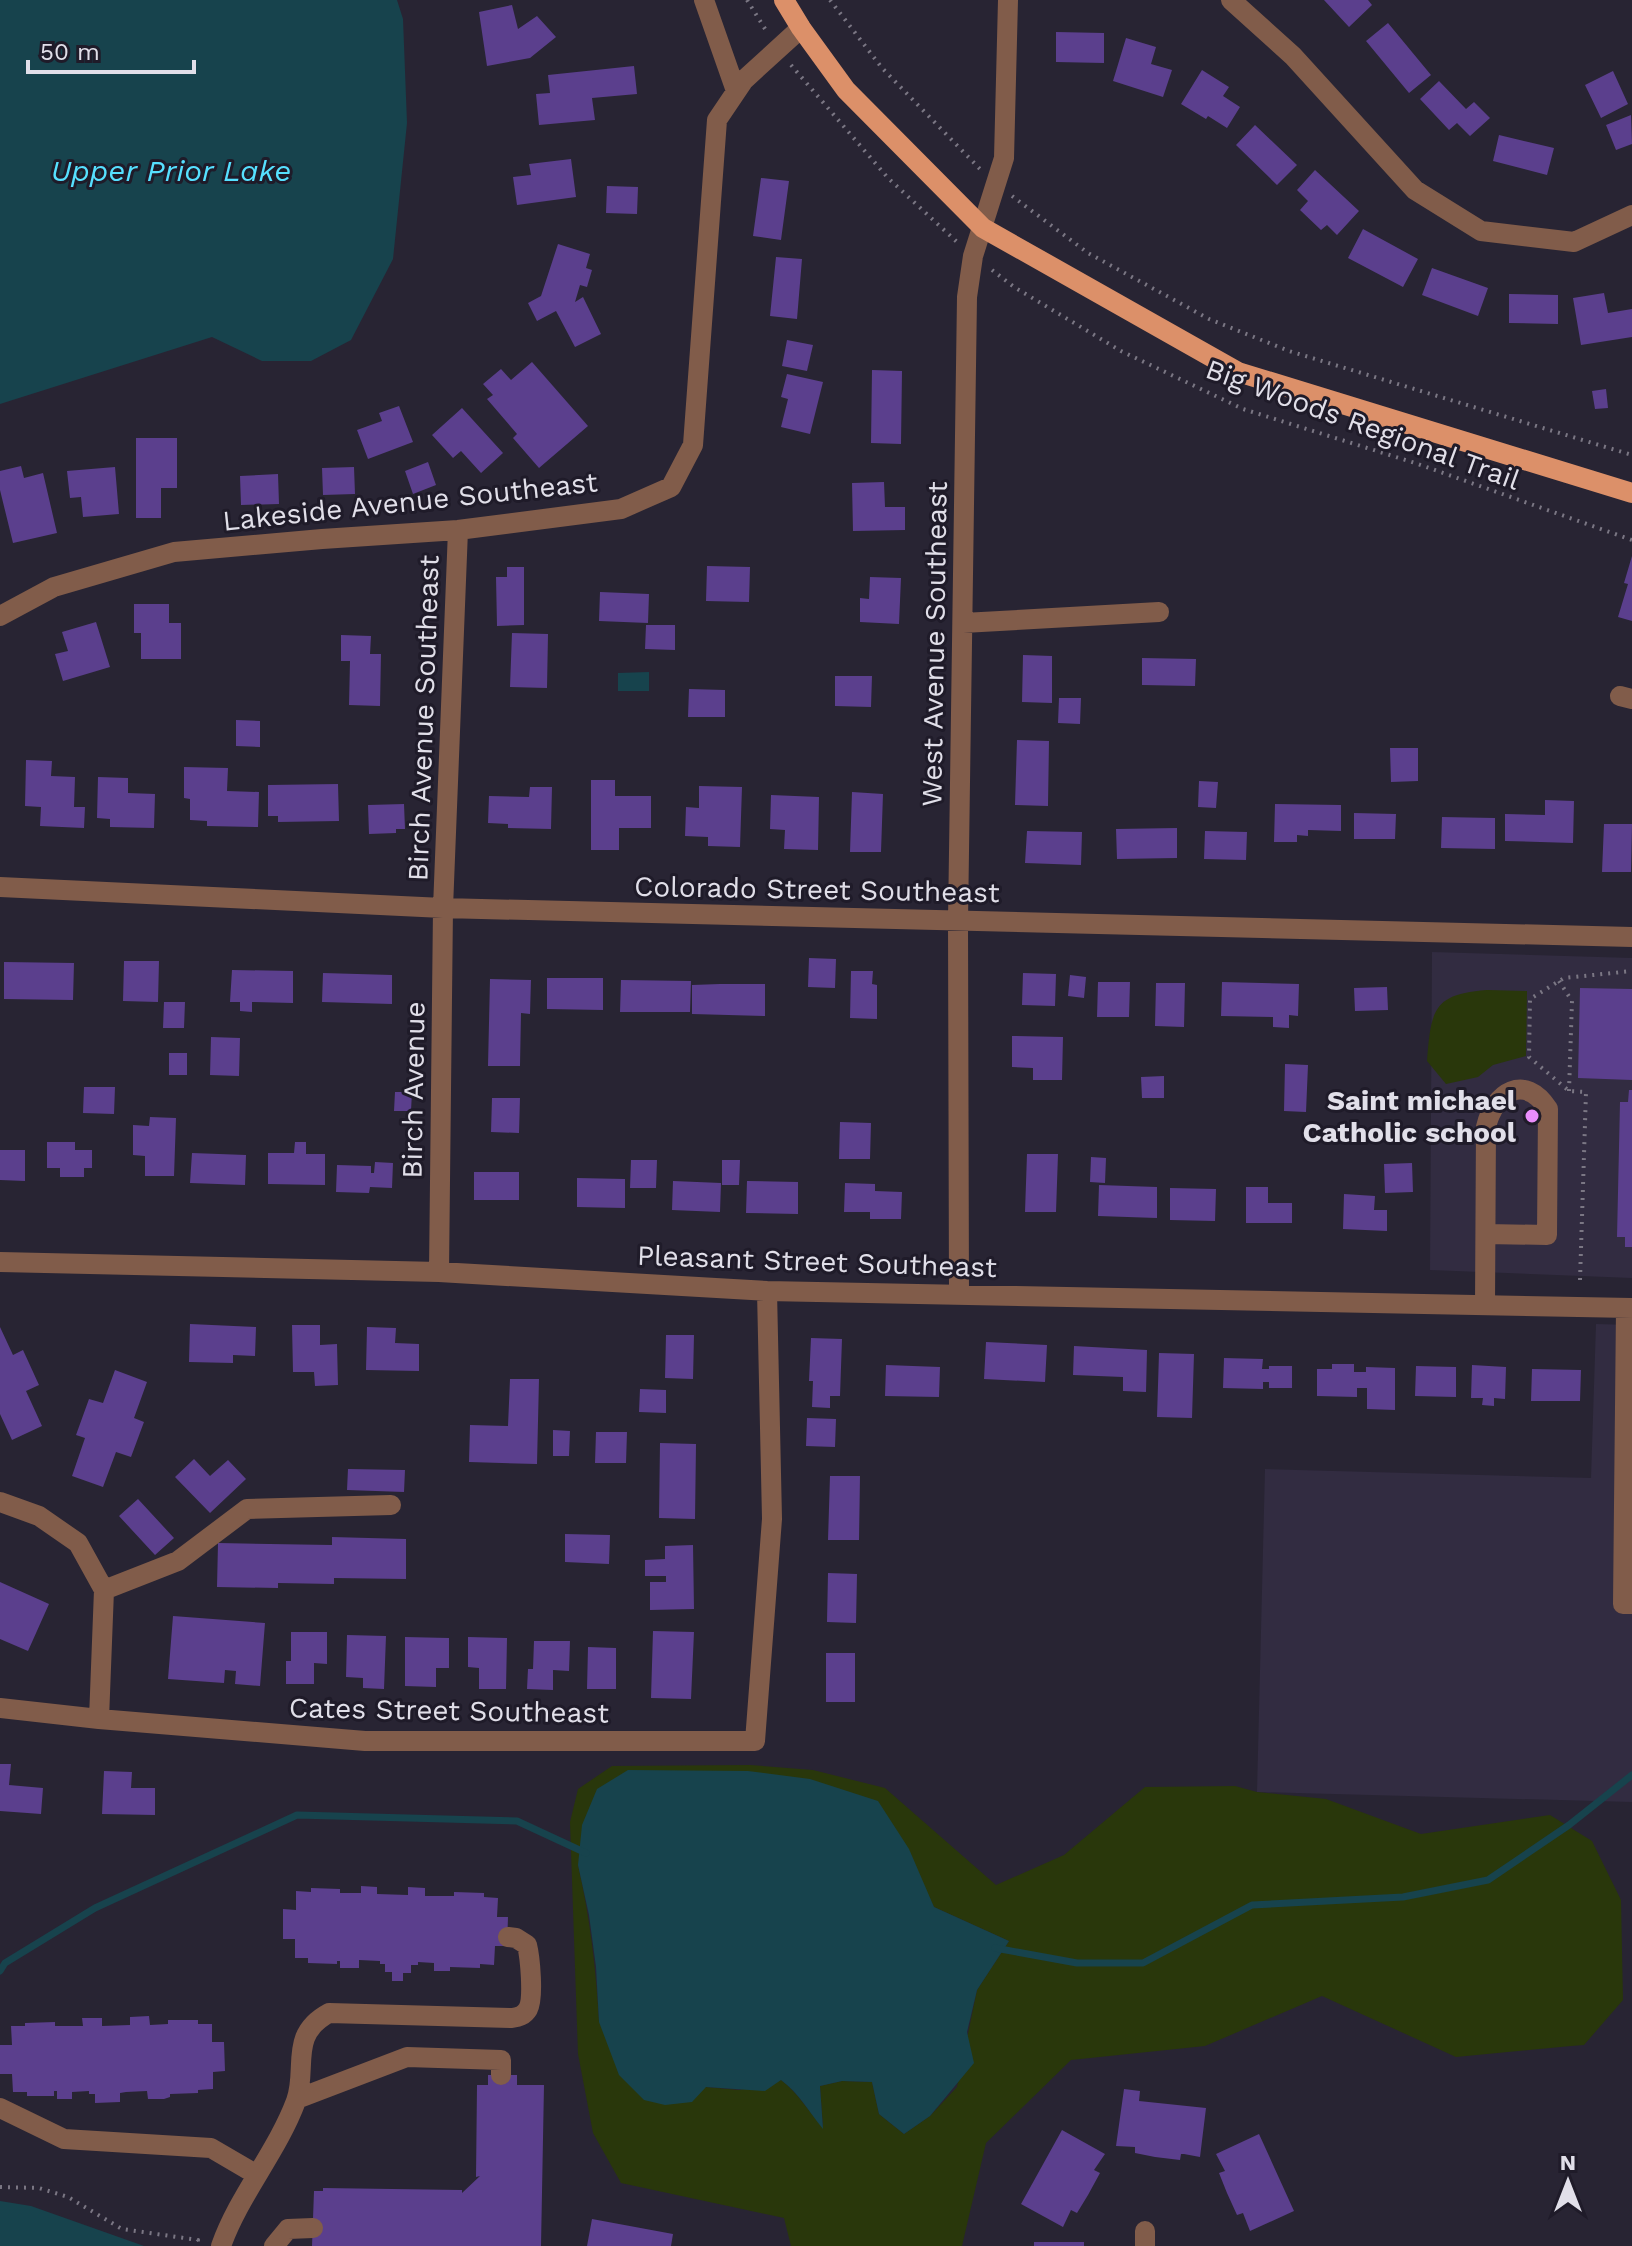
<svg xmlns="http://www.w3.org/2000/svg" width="1632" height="2246" viewBox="0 0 1632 2246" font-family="'Work Sans',sans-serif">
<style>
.built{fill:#322c41}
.green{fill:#29370b;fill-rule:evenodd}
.water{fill:#17434d}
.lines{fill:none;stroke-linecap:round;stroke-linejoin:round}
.stream{stroke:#17434d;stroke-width:7}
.building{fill:#5b3f8d}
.path{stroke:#7b7784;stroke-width:4;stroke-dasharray:2 6;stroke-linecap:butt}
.minor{stroke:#815c4a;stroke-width:20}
.major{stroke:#dc9069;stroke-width:20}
.poi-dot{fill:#ea8dfc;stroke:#1f1b29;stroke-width:3}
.labels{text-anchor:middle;stroke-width:6;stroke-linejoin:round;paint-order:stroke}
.street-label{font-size:28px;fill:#e1dfe9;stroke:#1f1b29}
.poi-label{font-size:28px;font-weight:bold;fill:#e1dfe9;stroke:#1f1b29;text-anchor:end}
.water-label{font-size:30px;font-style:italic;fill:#56e0ff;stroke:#1f1b29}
</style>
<rect width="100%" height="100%" fill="#282433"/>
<path class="built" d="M1432,952L1632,958V1278L1430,1270Z
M1596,1324L1632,1325V1802L1257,1792L1265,1469L1591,1478Z"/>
<path class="green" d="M1487,990L1527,991L1526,1056L1493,1065L1478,1077L1446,1084L1427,1061C1431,1010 1433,994 1487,990Z
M750,1765L813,1770L885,1788L996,1885L1064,1855L1145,1787L1235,1786L1257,1792L1326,1799L1421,1834L1550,1815L1592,1841L1621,1900L1623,2000L1584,2045L1571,2046L1456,2057L1322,1996L1205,2046L1071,2060L986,2143L962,2246H791L784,2218L621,2183L593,2133L578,2054L570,1822L578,1789L612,1766ZM578,1865L922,1884L934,1907L1009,1941L977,1990L957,2087L930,2116L904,2134L879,2114L872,2082L842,2081L820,2086L823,2127C808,2111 798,2093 781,2080L739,2090L705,2087L599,2022C596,1968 590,1918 578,1865Z"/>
<path class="water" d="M0,0H397L403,19L407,123L393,259L351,340L311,361H262L212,337L0,404Z
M649,672V691H618V673Z
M628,1770L748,1771L810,1779L878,1801L909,1849L934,1907L1009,1941L977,1990L967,2032L974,2063L930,2116L904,2134L879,2114L872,2082L842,2081L820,2086L823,2129C809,2112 799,2093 781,2080L765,2091L706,2087L692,2102L665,2105L644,2100L619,2075L599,2022L596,1967L589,1915L578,1865L582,1825L597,1789Z
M0,2201L31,2206L144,2246H0Z"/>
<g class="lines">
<path class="stream" d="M995,1948L1077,1963H1143L1252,1905L1403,1897L1488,1880L1569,1825L1632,1775
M0,1971L5,1963L95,1908L297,1815L517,1821L586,1853"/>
</g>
<path class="building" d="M1324,0H1368L1372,5L1349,27Z
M512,5L518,29L537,16L556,37L530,58L487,66L479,12Z
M1388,23L1431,75L1409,93L1366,41Z
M1056,32L1104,33V63L1056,62Z
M1126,38L1156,47L1151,64L1172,70L1163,97L1113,81Z
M634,66L637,94L592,98L595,120L539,125L536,94L550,93L548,75Z
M1202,70L1229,87L1223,96L1240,107L1227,128L1208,116L1206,119L1181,104Z
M1613,71L1628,104L1601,118L1585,85Z
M1439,81L1466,109L1474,102L1490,118L1470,136L1457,123L1449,130L1420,99Z
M1631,115L1632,144L1616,150L1606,125Z
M1255,125L1297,165L1277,185L1236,145Z
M1499,135L1554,148L1547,175L1493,161Z
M571,159L576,197L517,205L513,177L531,175L529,164Z
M1315,170L1359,211L1337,235L1327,225L1321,230L1300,210L1308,201L1297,190Z
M761,178L789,181L781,240L753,236Z
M607,186L638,187L637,214L606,213Z
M1363,229L1418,259L1403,287L1348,258Z
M558,244L590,254L586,268L592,270L587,287L580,285L575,302L583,297L601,334L575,347L556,311L537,321L528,303L541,296Z
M776,257L802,259L797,319L770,316Z
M1432,268L1488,288L1478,316L1422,295Z
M1604,293L1608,313L1632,309V337L1581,345L1573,298Z
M1509,294L1558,295V324L1509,323Z
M787,340L813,345L807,371L782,366Z
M532,362L588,426L539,468L513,438L517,434L487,399L493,395L483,384L501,369L511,380Z
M872,370L902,371L901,444L871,443Z
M787,374L823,382L810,434L781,427L788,399L781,397Z
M1606,389L1608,408L1595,409L1592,391Z
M399,406L413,442L368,459L357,430L382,421L379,413Z
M462,408L503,453L481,473L461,451L453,458L432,435Z
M136,438H177V488H161V518H136Z
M428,462L436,485L413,494L405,471Z
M21,466L24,478L43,473L57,533L13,543L0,490V471Z
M115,467L119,514L83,517L81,497L70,498L67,471Z
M354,467L355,494L323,495L322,468Z
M278,474L279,504L241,505L240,476Z
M884,482L885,507H905V530L853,531L852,483Z
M1632,556V621L1618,617L1628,584L1624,583Z
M707,566L750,567L749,602L706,601Z
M507,567H524V625L497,626L496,577H507Z
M870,577L901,578L899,624L860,622V598L869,599Z
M600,592L649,594L648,623L599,621Z
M134,604H169V623H181V659H141V633H134Z
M96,622L110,667L63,681L55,654L68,651L62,632Z
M646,625H675V650L645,649Z
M512,633L548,634L547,688L510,687Z
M341,635L371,636L370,654H381L380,706L349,705L350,661H341Z
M1023,655L1052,656V703L1022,702Z
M1142,658L1196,659L1195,686L1142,685Z
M835,676H872L871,707L835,706Z
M689,689L725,690V717H688Z
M1059,698H1081L1080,724L1058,723Z
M236,720L260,721V747L236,746Z
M1017,740L1049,741L1048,806L1015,805Z
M1390,748H1418V781L1391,782Z
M26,760L52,761L51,776L75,777L74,807H85L84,828L40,826L41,807L25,806Z
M184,767L228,768L227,791L259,792L258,827L207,826V821L190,820V799L184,798Z
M98,777L128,778V793L155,794L154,828L110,827V819L97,818Z
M591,780H615V796H651V828H619V850H591Z
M1199,781L1218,782L1216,808L1198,807Z
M338,784L339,821L278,822V816H268V785Z
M699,786L742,787L740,847L708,846V837L685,836L686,807L699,808Z
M530,787H552L551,829L508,828V824L488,823L489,796L529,797Z
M852,792L883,794L881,852H850Z
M771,795L819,797L818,850L784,849L785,830L770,829Z
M1545,800L1574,801L1573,843L1505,841V814L1545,815Z
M404,804L405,829H396V833L369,834L368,805Z
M1275,804L1341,805V831L1308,830V836L1297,835V842H1274Z
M1354,813L1396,814L1395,839H1354Z
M1442,817L1495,818V849L1441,848Z
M1604,824H1632L1631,872H1602Z
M1177,828V858L1117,859L1116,829Z
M1027,831L1082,832L1081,865L1025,863Z
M1205,831L1247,832L1246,860L1204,859Z
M809,958L836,959L835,988L808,987Z
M124,961H159L158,1002L123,1001Z
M4,962L74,963L73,1000L4,999Z
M232,970L293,971V1003L252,1002V1012L240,1011V1002H230Z
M851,971H873L872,984L877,985V1019L850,1018Z
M323,973L392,975V1004L322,1002Z
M1023,973L1056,974L1055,1006L1022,1005Z
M1070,975L1086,977L1084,998L1068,996Z
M547,978H603V1010L547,1009Z
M490,979L531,980L530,1014L521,1013L520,1066H488Z
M621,980L691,981L690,1012H620Z
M1098,982H1130L1129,1017H1097Z
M1222,982L1299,984L1298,1016L1289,1015V1028L1273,1027V1017L1221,1016Z
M1156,983H1185L1184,1027L1155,1026Z
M720,984H765V1016L692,1014V985Z
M1387,987L1388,1010L1355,1011L1354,988Z
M1580,988L1632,989V1080L1578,1078Z
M164,1002H185L184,1028H163Z
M1012,1036L1063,1037L1062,1080H1033V1068L1012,1067Z
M211,1037L240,1038L239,1076L210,1075Z
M169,1053H187V1075H169Z
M1285,1064L1308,1065L1306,1112L1284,1111Z
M1164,1076V1098H1142L1141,1077Z
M84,1087H115L114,1114L83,1113Z
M1629,1090H1632V1247H1625V1237H1617L1620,1102H1628Z
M395,1092H412L411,1111H394Z
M492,1098H520L519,1133L491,1132Z
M150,1117L176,1118L174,1176H145V1156L133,1155V1125L149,1126Z
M840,1122L871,1123L870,1159H839Z
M47,1142H75V1150H92V1168H84V1177H60V1168H47Z
M295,1142H306V1154H325V1185L268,1184V1153H294Z
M0,1150H25V1181L0,1180Z
M192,1153L246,1155L245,1185L190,1183Z
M1027,1154H1058L1056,1212H1025Z
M1091,1157L1106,1158L1105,1183L1090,1182Z
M631,1160H657L656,1188H630Z
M722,1160H740L739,1185H722Z
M375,1162L393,1163L392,1188L370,1187L369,1193L336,1192L337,1165L371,1166V1173H374Z
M1412,1163L1413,1192L1385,1193L1384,1164Z
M474,1172H519V1200H474Z
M577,1178L625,1179V1208L577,1207Z
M673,1181L721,1183L720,1212L672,1210Z
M747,1181L798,1182V1214L746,1213Z
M845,1183L875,1184V1191L902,1192L901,1219H870V1212H844Z
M1099,1185L1157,1187V1218L1098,1216Z
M1246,1187H1268V1203H1292V1223H1246Z
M1170,1188L1216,1189L1215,1221L1170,1220Z
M1344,1194L1375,1196L1374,1210H1387V1231L1343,1229Z
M190,1324L256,1327L255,1356L233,1355V1363L189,1362Z
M292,1325H320V1345L337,1344L338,1385L315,1386L314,1372H293Z
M0,1327L13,1355L23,1350L39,1385L26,1391L42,1426L12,1440L0,1414Z
M367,1327L396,1328L395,1343L419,1344V1371L366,1370Z
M666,1335H694L693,1379L665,1378Z
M811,1338L842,1339L840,1396H830V1408L812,1407L813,1381H809Z
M986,1342L1047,1345L1045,1382L984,1379Z
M1074,1346L1147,1350L1146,1392L1123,1391V1377L1073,1375Z
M1159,1353L1194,1354L1192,1418L1157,1417Z
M1224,1358L1263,1359L1262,1369H1269V1366H1292V1388H1269V1382H1263V1389L1223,1388Z
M1332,1364H1354V1372H1366V1367L1395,1368V1410L1367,1409V1388H1357V1397L1317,1396V1369H1332Z
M886,1365L940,1367L939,1397L885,1396Z
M1472,1365L1506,1367L1505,1399L1494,1398V1406L1482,1405L1483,1398H1471Z
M1416,1366L1456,1367V1397L1415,1396Z
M1532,1369L1581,1370L1580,1401H1531Z
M115,1370L147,1382L134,1418L144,1422L131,1457L116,1452L103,1487L72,1476L85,1438L76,1435L89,1399L103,1403Z
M510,1379H539L537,1464L469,1462L470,1425L508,1426Z
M640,1389L666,1390V1413L639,1412Z
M807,1418L836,1419L835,1447L806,1446Z
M553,1430L570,1431L569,1456H553Z
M596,1432H627L626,1463H595Z
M660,1443L696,1444L695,1519L659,1518Z
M194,1459L210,1476L228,1460L246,1479L210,1513L175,1477Z
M348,1469L405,1470L404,1492L347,1490Z
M830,1476H860L859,1540H828Z
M138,1499L174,1538L155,1555L119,1516Z
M565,1534L610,1535L609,1564L565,1562Z
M332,1537L406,1539V1579L334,1578V1584L278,1583V1588L217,1587L218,1543L332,1545Z
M693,1545L694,1609L650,1610V1582H666V1576H645V1560L665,1559V1546Z
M828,1573L857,1574L856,1623L827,1622Z
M0,1582L49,1604L28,1651L0,1639Z
M173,1616L265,1623L260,1686L235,1684L236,1671L225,1670L224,1683L168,1679Z
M653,1631L694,1632L691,1699L651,1698Z
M291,1632H327V1664L314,1663V1684H286V1661H291Z
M347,1635L386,1636L384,1689L363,1688V1678L346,1677Z
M405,1637L449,1638V1668H436V1687L405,1686Z
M468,1637L507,1638L506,1689H479V1668L468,1667Z
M534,1641H570L569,1671L553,1670V1690L527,1689L528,1669H533Z
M588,1647L616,1648V1689H587Z
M826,1653H855V1702H826Z
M0,1764H11L9,1785L43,1788L41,1814L0,1811Z
M104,1771L132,1772L131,1788H155V1815L102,1814Z
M361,1886L377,1887V1894L408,1895V1887L425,1888V1896H454V1892L484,1893V1897L498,1898L497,1917H508L507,1946H495L494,1965L480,1964V1968L450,1967V1971H434V1963L418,1962V1965H411V1973H403V1981H392V1972H385V1964H380V1961L359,1960V1968H340V1961H337V1964L308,1963V1958H295V1939H283V1909L296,1910V1891L311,1892V1888L340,1889V1893H361Z
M149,2016L150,2025L168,2024V2020H198V2024H212V2042H224L225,2071L213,2072V2089L198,2090V2093L170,2094V2097L164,2099H148L147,2091L126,2092L120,2093V2102L95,2103V2094H89V2091L72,2092V2099H57V2091H54V2096H27V2092H13L12,2074H0V2045H12L11,2026H25V2023L55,2022V2026H83L82,2018H102V2026L130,2025V2017Z
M488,2075H517V2085H544L541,2246H312L314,2191H323V2188L462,2190V2193L480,2176L476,2177L477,2085H488Z
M1124,2089L1140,2091L1139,2101L1206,2108L1200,2157L1184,2154H1181L1180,2160L1155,2157L1135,2153V2147L1116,2146Z
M1062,2130L1105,2154L1094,2170L1100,2173L1088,2195L1077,2213L1071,2210L1063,2227L1021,2204Z
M1259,2134L1294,2211L1250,2231L1243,2213L1237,2215L1227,2193L1219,2173L1225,2171L1216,2154Z
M592,2219L673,2234L671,2246H587Z
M1034,2242H1084V2246H1034Z"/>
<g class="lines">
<path class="path" d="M747,0L767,32
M830,0L882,68L981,170
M791,65L888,178L957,242
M1012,196L1088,253L1209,319L1289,351L1632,455
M992,270L1014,287L1121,351L1243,409L1415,463L1632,540
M1559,981L1572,1001L1569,1091
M1580,1280L1586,1092L1569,1091L1529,1057L1530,999L1564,978L1632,971
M0,2187L39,2188L68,2197L122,2229L198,2240L197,2246"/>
<path class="minor" d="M704,0L736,91
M1231,0L1293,56L1415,190L1481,231L1574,242L1632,215
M0,616L54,587L174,552L322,539L458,530L621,509L671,487L693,445L717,120L744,80L801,28
M963,623L1159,612
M1620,696L1632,699
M0,887L443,908L1632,937
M0,1262L439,1272L767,1291L1632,1308
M439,1272L443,908L458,530
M959,1294L958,921L967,297L973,256L1004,158L1008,0
M1485,1305L1486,1127C1494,1092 1525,1073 1548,1109L1547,1235L1486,1234
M1626,1308L1623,1604H1632
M0,1502L39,1516L78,1543L104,1590L99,1719
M104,1590L178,1561L247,1509L391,1505
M0,1708L99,1719L365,1741H755L772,1519L767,1291
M297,2099L407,2057L501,2060V2075
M0,2108L64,2139L211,2148L257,2175
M221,2246C239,2195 277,2152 296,2101C308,2068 288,2035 329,2013L512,2018C518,2017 524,2016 528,2009C534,1998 530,1957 527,1945L516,1938L508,1937
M274,2246L288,2229L313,2228
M1145,2246V2231"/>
<path class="major" d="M784,0L801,28L846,90L983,228L1238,372L1632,493"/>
</g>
<circle class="poi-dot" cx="1532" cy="1116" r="8"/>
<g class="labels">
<g class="street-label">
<text transform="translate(1363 424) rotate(20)" y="10">Big Woods Regional Trail</text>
<text transform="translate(410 501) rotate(-6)" y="10">Lakeside Avenue Southeast</text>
<text transform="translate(934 644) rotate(-89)" y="10">West Avenue Southeast</text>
<text transform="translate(423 718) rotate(-88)" y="10">Birch Avenue Southeast</text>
<text transform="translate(817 889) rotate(1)" y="10">Colorado Street Southeast</text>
<text transform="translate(413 1090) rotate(-89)" y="10">Birch Avenue</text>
<text transform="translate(817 1261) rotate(2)" y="10">Pleasant Street Southeast</text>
<text transform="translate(449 1710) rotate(1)" y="10">Cates Street Southeast</text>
</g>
<g class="poi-label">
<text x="1516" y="1110">Saint michael<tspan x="1516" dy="32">Catholic school</tspan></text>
</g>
<g class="water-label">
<text x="171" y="181">Upper Prior Lake</text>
</g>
</g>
<g transform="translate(1568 2182)" stroke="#1f1b29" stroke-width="6" paint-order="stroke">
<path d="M0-6L14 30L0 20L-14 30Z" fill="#e1dfe9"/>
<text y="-12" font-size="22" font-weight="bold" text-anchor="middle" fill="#e1dfe9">N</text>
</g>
<path d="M28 60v12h166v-12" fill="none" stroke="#e1dfe9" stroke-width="4"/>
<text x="40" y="60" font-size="24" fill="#e1dfe9" stroke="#1f1b29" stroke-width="6" paint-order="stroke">50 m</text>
</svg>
